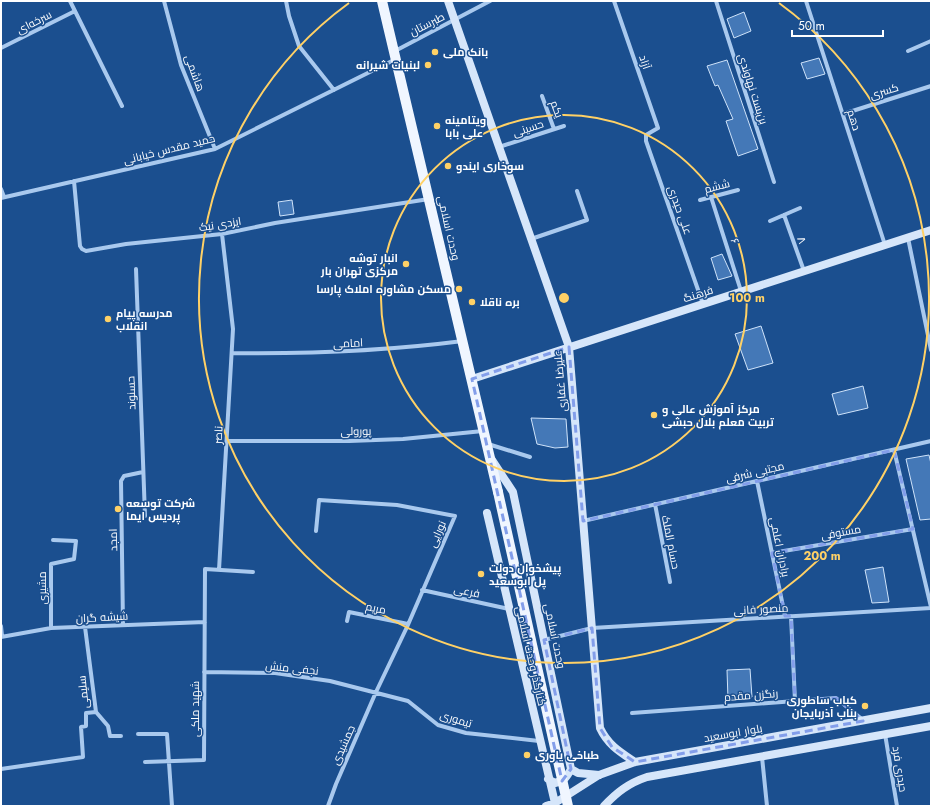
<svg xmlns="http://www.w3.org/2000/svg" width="932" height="807" viewBox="0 0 932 807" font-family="Jost,Cairo,sans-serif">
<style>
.building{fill:#4478b7;stroke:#cfe3fa}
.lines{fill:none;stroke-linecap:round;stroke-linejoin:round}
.street{stroke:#a9c9ee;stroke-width:4}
.secondary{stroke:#d6e6fa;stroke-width:8}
.primary{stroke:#f0f6ff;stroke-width:10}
.primary-bridge{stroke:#f0f6ff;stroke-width:10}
.marked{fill:none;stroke:#839eea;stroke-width:3;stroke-dasharray:8 5;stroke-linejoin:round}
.ring{fill:none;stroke:#ffd166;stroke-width:2}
.poi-dot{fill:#ffd166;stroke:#1b4f8f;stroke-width:1.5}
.labels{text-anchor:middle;stroke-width:3;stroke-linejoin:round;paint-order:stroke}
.street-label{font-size:11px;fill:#fff;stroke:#1b4f8f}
.poi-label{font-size:11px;font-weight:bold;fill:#fff;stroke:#1b4f8f;text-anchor:start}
.centre{fill:#ffd166;stroke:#1b4f8f;stroke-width:2}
.ring-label{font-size:12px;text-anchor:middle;font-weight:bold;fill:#ffd166;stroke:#1b4f8f;stroke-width:3;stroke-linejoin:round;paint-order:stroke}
</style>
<rect width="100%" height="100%" fill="#1b4f8f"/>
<path class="building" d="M744,12L751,31L734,38L727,19Z
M819,58L825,74L807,79L801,63Z
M727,60L758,149L738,156L726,121L733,119L718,85L715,86L707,66Z
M292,200L294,214L280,216L278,202Z
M722,254L732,276L718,280L711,258Z
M761,326L773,363L748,370L735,334Z
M863,386L868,408L838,415L832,394Z
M531,418L566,419L568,447L555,448L537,444Z
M929,455L931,464V519L920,520L906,459Z
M883,567L889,602L872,603L865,570Z
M750,669L752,697L728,699L727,670Z"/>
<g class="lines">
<path class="street" d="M70,1L122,106
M164,1L181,65L215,149
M286,1L289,16L299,46L334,90
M614,1L658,128L646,135V141L703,304
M716,1L774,182
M806,1L885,245
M1,48L75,11
M395,51L490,1
M908,51L931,41
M542,96L554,129
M843,114L931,86
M499,147L564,126
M74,181L80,246L82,249L86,251L126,244L222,234L275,223L429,199
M1,189L4,197
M711,197L741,291
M1,198L215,149L396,59
M700,200L738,190
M784,215L804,271
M770,221L800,208
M908,238L931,350
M531,239L587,220L577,191
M136,269L145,516
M232,353C310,354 385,351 463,341
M227,441H349L403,439L483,431
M488,444L530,457
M894,450L931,607
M757,481L785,616
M655,504L670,582
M583,521L931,441
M316,531L319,500L397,505L455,516L407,627L376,692L336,784L328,806
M772,553L913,529
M219,570L233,329L222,234
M422,590L509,609
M791,616L795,701
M347,621L349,612L408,624
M123,625L121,481L124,476L143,472
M1,626L2,636
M85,627L96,712
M51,628V564L74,559L76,541L53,540
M1,637L51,628L205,622
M544,640L592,628L931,608
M204,672L275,673L330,681L408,701L438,725L466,733L539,741
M96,712L108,726L110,736H121
M632,713L836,698L863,720
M138,734H167L172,806
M885,734L897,806
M762,757L767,806
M145,762L204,760L205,569L253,572
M1,769L83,757L81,727L86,726V713L96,712"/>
<path class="secondary" d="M448,1L569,347L600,728C608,745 620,752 635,762
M472,379L931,230
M492,460L513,492L571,769L578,773L599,775
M487,513L555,803
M548,779L555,783C564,781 567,777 571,769
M546,806L555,803L599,775L635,762L931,708
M604,806C617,792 629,783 647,777L931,726"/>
<path class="primary" d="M382,1L498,492"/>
<path class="primary-bridge" d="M498,492L568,806"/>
</g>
<path class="marked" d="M569,347L583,521L894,450L913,529L772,553L785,616H791L795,701L836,698L863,721L635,762L612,747L600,728L592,628L544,640L571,769L562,781L472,379Z"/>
<g class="ring">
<circle cx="564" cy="298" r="183"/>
<path d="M779 3A365 365 0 1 1 349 3"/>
</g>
<g class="poi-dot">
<circle cx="435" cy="52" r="4"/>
<circle cx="428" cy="65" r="4"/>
<circle cx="437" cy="126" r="4"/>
<circle cx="448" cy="166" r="4"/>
<circle cx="406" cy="264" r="4"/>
<circle cx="459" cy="289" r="4"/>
<circle cx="472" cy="302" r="4"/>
<circle cx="108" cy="319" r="4"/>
<circle cx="654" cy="415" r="4"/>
<circle cx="118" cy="509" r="4"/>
<circle cx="481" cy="574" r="4"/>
<circle cx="865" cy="706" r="4"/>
<circle cx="527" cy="755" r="4"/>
</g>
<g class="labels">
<g class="street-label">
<text transform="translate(34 22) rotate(-27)" y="4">سرخه‌ای</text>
<text transform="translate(427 24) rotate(-27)" y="4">طبرستان</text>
<text transform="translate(645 62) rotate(71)" y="4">آزاد</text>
<text transform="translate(195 73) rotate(70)" y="4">هاشمی</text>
<text transform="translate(753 89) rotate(72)" y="4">بن‌بست نهاوندی</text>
<text transform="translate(884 91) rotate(-18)" y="4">کسری</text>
<text transform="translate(557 109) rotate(70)" y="4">یکم</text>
<text transform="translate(854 120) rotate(72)" y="4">دهم</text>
<text transform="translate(528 128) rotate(-18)" y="4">حسینی</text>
<text transform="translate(169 149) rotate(-14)" y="4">حمید مقدس خیابانی</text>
<text transform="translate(717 186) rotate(-15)" y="4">ششم</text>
<text transform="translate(680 210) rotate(70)" y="4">علی حیدری</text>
<text transform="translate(220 224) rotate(-9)" y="4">ایزدی نیک</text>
<text transform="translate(449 228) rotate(77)" y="4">وحدت اسلامی</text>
<text transform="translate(802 240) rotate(70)" y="4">۸</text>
<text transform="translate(735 241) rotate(72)" y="4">۶</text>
<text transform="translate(698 294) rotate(-18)" y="4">فرهنگ</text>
<text transform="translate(348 343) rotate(-3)" y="4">امامی</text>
<text transform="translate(560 381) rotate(-95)" y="4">علیرضا غفاری</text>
<text transform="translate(131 393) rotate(-92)" y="4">حسنوند</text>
<text transform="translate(356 431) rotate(-1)" y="4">پورولی</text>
<text transform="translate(218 435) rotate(-87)" y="4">ناصر</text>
<text transform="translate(755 472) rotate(-13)" y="4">مجتبی شرفی</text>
<text transform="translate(841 532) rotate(-10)" y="4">مستوفی</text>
<text transform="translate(437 534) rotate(-66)" y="4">نورایی</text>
<text transform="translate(113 540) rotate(-91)" y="4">امجد</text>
<text transform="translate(671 542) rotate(79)" y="4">حسام الملک</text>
<text transform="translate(780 547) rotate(78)" y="4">برادران اعلمی</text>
<text transform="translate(42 588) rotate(-90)" y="4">مشیری</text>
<text transform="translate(467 591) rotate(12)" y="4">فرعی</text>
<text transform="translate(376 608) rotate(12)" y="4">مریم</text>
<text transform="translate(761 609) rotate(-3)" y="4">منصور فانی</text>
<text transform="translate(102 617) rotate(-3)" y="4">شیشه گران</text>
<text transform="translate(555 636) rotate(78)" y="4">وحدت اسلامی</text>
<text transform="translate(531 656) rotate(77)" y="4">کنارگذر وحدت اسلامی</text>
<text transform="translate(292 668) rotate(6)" y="4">نجفی منش</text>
<text transform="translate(83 692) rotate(-96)" y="4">سلیمی</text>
<text transform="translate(751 695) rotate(-4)" y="4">رنگزن مقدم</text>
<text transform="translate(195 709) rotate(-90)" y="4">شهید ملکی</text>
<text transform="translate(456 719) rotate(17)" y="4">تیموری</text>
<text transform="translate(733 733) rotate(-10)" y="4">بلوار ابوسعید</text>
<text transform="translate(343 745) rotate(-66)" y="4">جمشیدی</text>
<text transform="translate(900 769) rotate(81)" y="4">حیدری فرد</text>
</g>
<g class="poi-label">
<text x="443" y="56">بانک ملی</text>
<text x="420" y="69" text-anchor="end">لبنیات شیرانه</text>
<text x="445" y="124">ویتامینه<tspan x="445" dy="13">علی بابا</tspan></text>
<text x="456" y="170">سوخاری ایندو</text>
<text x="398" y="262" text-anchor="end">انبار توشه<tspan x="398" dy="13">مرکزی تهران بار</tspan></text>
<text x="451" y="293" text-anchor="end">مسکن مشاوره املاک پارسا</text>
<text x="480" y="306">بره ناقلا</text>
<text x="116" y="317">مدرسه پیام<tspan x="116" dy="13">انقلاب</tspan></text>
<text x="662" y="413">مرکز آموزش عالی و<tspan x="662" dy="13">تربیت معلم بلال حبشی</tspan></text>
<text x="126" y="507">شرکت توسعه<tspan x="126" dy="13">پردیس ایما</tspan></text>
<text x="489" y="572">پیشخوان دولت<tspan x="489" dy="13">پل ابوسعید</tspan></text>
<text x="857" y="704" text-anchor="end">کباب ساطوری<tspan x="857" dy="13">بناب آذربایجان</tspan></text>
<text x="535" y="759">طباخی یاوری</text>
</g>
</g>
<circle cx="564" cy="298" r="6" class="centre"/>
<g class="ring-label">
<text x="747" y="302">100 m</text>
<text x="822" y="560">200 m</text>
</g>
<rect width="932" height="807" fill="none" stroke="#ffffff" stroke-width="4"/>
<path d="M792 30v6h91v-6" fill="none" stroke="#ffffff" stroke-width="2"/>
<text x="798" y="30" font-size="12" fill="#ffffff" stroke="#1b4f8f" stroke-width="3" paint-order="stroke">50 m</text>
</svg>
